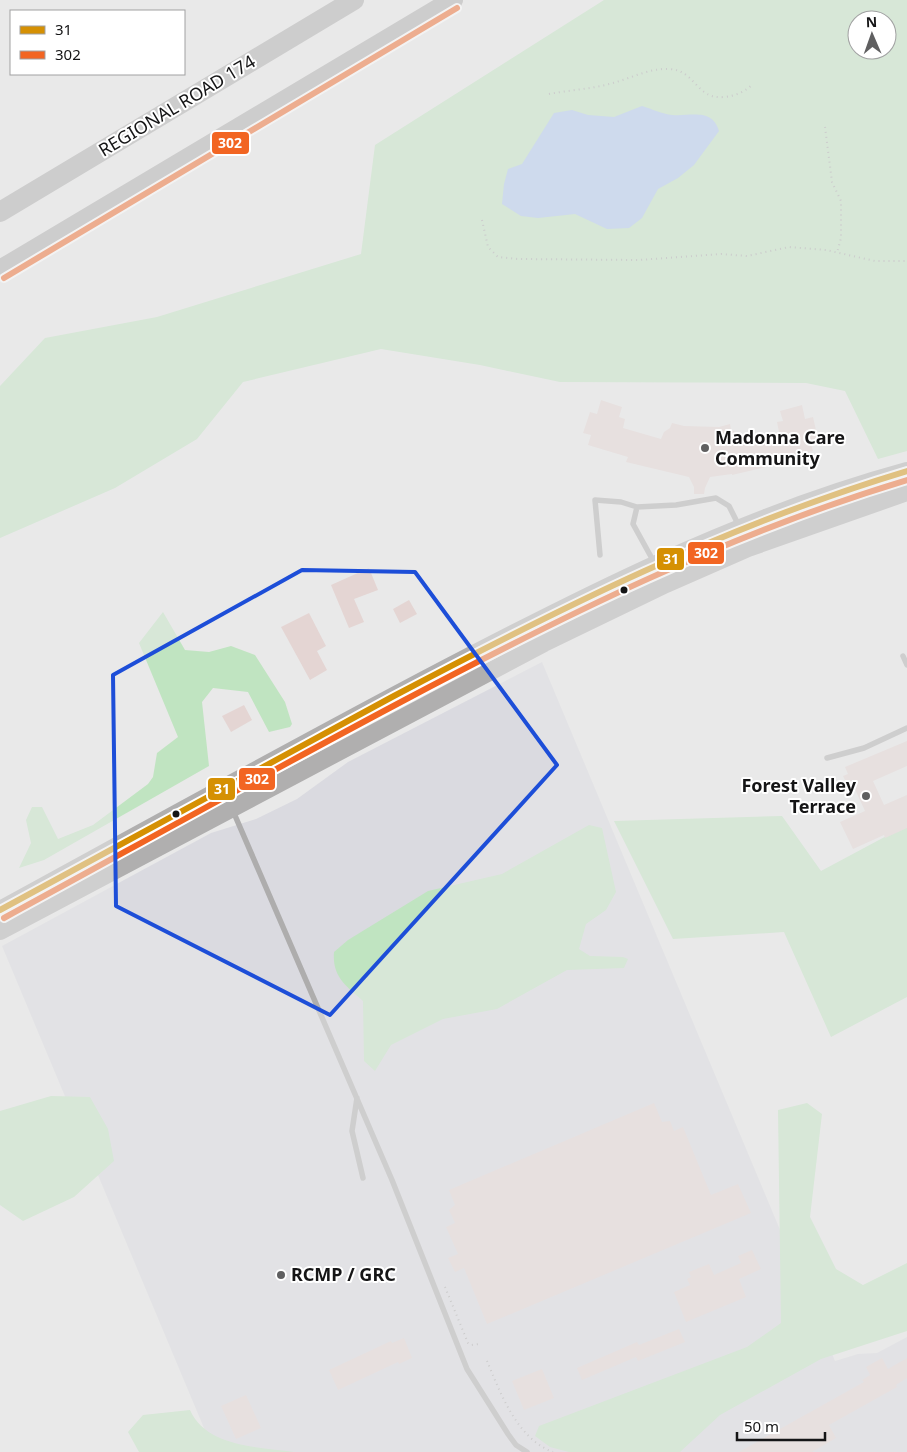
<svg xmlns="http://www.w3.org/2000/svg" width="907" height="1452" viewBox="0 0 907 1452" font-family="'Noto Sans',sans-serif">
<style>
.built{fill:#dadae0}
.green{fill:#c0e4c1;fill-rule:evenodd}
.water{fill:#adc7f1}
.building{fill:#e4d5d3}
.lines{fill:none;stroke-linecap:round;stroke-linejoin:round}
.path{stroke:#a9a8a9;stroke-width:2;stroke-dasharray:1 4;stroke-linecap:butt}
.service{stroke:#aeadad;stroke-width:5.5}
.primary{stroke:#b0afaf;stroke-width:18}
.motorway{stroke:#abaaaa;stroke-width:20}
.bus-1-casing{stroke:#fff;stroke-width:10}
.bus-2-casing{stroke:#fff;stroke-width:10}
.bus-1{stroke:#d59003;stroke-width:6}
.bus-2{stroke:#f26522;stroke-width:6}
.marked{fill:none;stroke:#1d4ed8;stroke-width:4;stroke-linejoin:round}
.poi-dot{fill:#5f5f60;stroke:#fff;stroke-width:2}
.bus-dot{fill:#151516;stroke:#fff;stroke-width:2}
.labels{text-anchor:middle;stroke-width:4;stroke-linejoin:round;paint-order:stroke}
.street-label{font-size:18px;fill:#151516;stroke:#fff}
.poi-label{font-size:18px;font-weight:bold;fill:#151516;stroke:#fff;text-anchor:start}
.line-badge{stroke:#fff;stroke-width:2}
.badge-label{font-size:14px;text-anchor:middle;font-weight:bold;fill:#fff}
</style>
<rect width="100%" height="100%" fill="#e9e9e9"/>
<path class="built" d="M542,662L835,1361L858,1354L877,1353L907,1337V1452H214L2,946L211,833L256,819L297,799L348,762Z"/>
<path class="green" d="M604,0H907V451L878,459L845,391L806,383L560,382L480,365L381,349L243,382L197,439L115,488L0,538V386L45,338L157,317L361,254L375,145ZM857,20H887V50H857Z
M163,612L185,650L209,652L231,646L255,655L285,702L292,724L290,727L269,732L248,692L213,688L202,702L209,766L44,860L19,868L31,843L26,820L32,807H42L58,839L93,825L148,784L153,777L157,753L178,737L139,643Z
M782,816L821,871L907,825V997L831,1037L784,932L673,939L614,821Z
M589,825L602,828L616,892L606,910L586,924L579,949L590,956L623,957L628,959L624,968L567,970L497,1009L443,1019L391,1045L375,1071L364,1061L363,1001C346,986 332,977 334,952L348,940L428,891L502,874Z
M51,1096L90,1097L108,1129L114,1161L74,1197L23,1221L0,1205V1111Z
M807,1103L822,1114L810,1217L836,1269L863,1285L907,1263V1331L821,1359L720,1415L680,1452H569L550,1447L535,1436L539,1426L747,1347L781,1323L778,1110Z
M190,1410C206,1447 259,1447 294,1452H139L128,1432L143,1415Z"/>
<path class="water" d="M642,106C652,109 662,114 672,115C689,117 712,107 719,131L694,165L678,178L658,189L642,218L629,228L607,229L575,214L538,218L521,216L502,204L504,184L508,169L522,164L554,113L572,110L588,115L614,117Z"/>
<path class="building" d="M601,400L622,407L619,417L625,419L623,428L661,439L664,432L670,428L672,423L684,426L719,427L730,424L731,430L738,433L740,442L779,432L777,422L783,421L780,411L802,405L805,419L813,417L818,439L810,441L813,451L773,461L774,465L732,475V474L710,477L705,488L704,494H694V487L689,477L626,462L628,457L588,445L591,435L583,433L590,412L597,414Z
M369,568L378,590L354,599L364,622L349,628L331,585Z
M409,600L417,614L400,623L393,609Z
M309,613L326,646L317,651L327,670L310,680L281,627Z
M244,705L252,720L231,732L222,716Z
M907,741V766L873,781L884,805L907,795V828L885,838L884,835L853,849L840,822L865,811L853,785L848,786L843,776L848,774L845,767Z
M654,1103L662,1122L670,1121L674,1131L683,1127L711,1195L738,1184L751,1213L487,1324L464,1268L455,1272L448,1258L458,1254L446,1227L455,1223L449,1210L455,1205L449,1190Z
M752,1250L761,1269L739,1279L746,1297L686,1322L674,1292L690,1285L687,1279L691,1277L689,1272L709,1264L714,1275L741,1263L738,1256Z
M679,1329L685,1342L638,1361L636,1357L582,1380L577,1368L637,1342L639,1345Z
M404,1338L412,1358L399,1364L398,1362L338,1390L329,1370L391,1341L392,1343Z
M882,1358L888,1369L907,1358V1378L896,1385L897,1387L829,1425L836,1438L812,1452H739L864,1382L862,1380L870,1375L866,1367Z
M542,1369L554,1398L524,1410L512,1381Z
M246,1395L261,1428L236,1439L221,1406Z"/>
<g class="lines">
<path class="path" d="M549,94C570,90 592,89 613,83C631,78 650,68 669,69C696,70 696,100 724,97C735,96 744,92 752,85
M825,127L832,182L841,201V238L837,253
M482,220L488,247L498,257L518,259L639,260L721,254L747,256L789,247L826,250L875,261H907
M445,1287L468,1343L471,1345L480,1344
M487,1361C500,1392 517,1439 553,1452"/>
<path class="service" d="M600,555L595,500L621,502L637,507
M655,564L633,524L637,507L676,505L716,498L729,506L739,526
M903,656L907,665
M827,758L864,748L907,728
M224,790L392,1180L467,1369L508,1434L516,1445L527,1452
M357,1098L352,1131L363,1178"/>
<path class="primary" d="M0,910C141,833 282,755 424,680C578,599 738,517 907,471
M0,931L544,643L666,584L748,548L907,492"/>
<path class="motorway" d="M0,212L354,0
M0,270L453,0"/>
<defs>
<path id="bus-1" d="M0,910C131,839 261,767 392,697C560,608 724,526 907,471"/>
<path id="bus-2" d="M4,278L457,8
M4,918C136,846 267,773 399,703C563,616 728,534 907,480"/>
</defs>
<use href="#bus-1" class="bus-1-casing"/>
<use href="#bus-2" class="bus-2-casing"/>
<use href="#bus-1" class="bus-1"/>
<use href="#bus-2" class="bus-2"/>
</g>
<path d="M0 0H907V1452H0ZM302,570L415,572L557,765L330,1015L116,906L113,675Z" fill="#e9e9e9" fill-opacity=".55" fill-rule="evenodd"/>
<path class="marked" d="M302,570L415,572L557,765L330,1015L116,906L113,675Z"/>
<g class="poi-dot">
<circle cx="705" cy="448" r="5"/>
<circle cx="866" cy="796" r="5"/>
<circle cx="281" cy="1275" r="5"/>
</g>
<g class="bus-dot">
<circle cx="624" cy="590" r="4.5"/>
<circle cx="176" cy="814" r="4.5"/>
</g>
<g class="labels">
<g class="street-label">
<text transform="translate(177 106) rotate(-31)" y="6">REGIONAL ROAD 174</text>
</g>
<g class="poi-label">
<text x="715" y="444">Madonna Care<tspan x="715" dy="21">Community</tspan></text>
<text x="856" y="792" text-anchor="end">Forest Valley<tspan x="856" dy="21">Terrace</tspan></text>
<text x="291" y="1281">RCMP / GRC</text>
</g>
</g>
<g class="line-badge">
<rect x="211" y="131" width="39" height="24" rx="5" fill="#f26522"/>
<rect x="687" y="541" width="38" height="24" rx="5" fill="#f26522"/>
<rect x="656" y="547" width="29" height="24" rx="5" fill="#d59003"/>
<rect x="238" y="767" width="38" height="24" rx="5" fill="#f26522"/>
<rect x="207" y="777" width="29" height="24" rx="5" fill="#d59003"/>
</g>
<g class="badge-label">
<text x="230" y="148">302</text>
<text x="706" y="558">302</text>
<text x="671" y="564">31</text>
<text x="257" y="784">302</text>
<text x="222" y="794">31</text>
</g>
<rect x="10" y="10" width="175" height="65" fill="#ffffff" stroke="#a1a1a2"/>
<rect x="20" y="26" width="25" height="8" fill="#d59003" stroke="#a1a1a2"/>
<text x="55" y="35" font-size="15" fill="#151516">31</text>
<rect x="20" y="51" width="25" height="8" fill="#f26522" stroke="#a1a1a2"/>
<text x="55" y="60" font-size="15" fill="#151516">302</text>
<g transform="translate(872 35) rotate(358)"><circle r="24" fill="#ffffff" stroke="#a1a1a2"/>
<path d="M0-4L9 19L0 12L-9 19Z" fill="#5f5f60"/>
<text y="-8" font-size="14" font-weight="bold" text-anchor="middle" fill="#151516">N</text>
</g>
<path d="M737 1432v8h88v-8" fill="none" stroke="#151516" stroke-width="2.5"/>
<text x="744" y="1432" font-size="15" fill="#151516" stroke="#ffffff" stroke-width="4" paint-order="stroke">50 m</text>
</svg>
